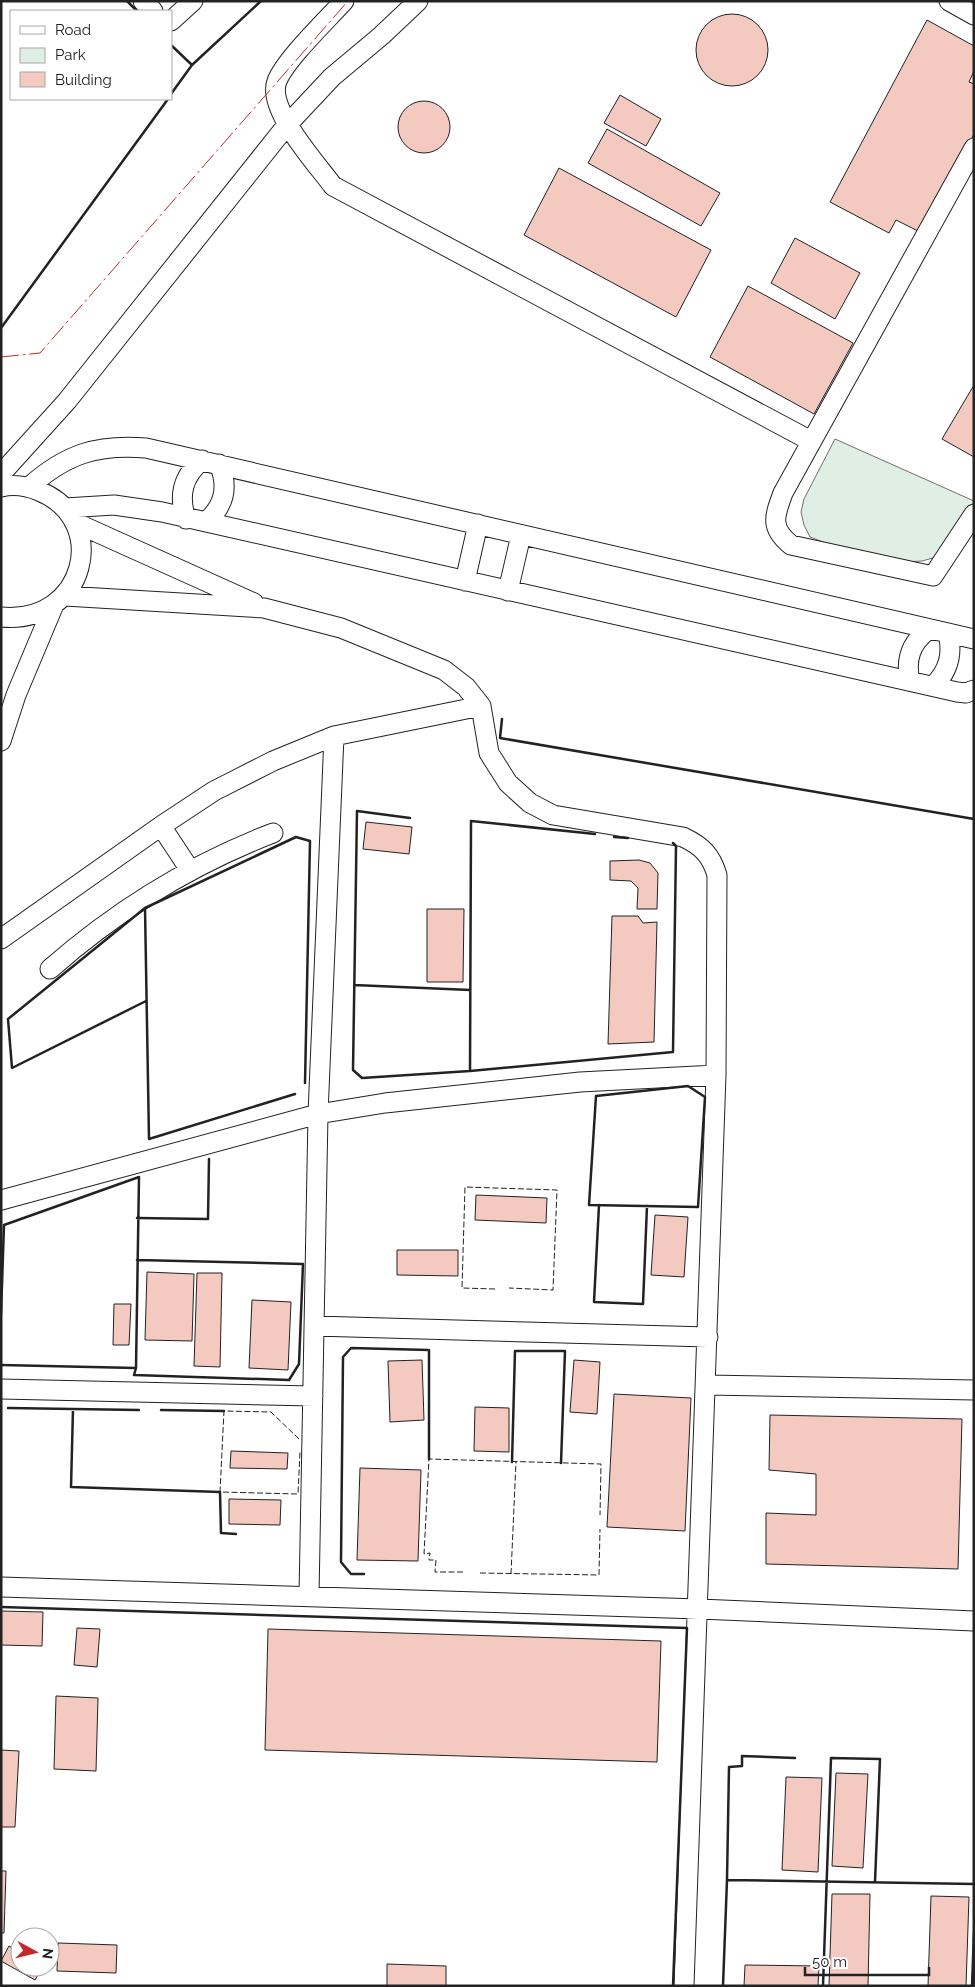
<svg xmlns="http://www.w3.org/2000/svg" width="975" height="1987" viewBox="0 0 975 1987" font-family="Raleway,sans-serif">
<style>
.green{fill:#e0efe3;stroke:#6f6f6f}
.building{fill:#f3c9c0;stroke:#222}
.lines{fill:none;stroke-linecap:round;stroke-linejoin:round}
.minor-casing{stroke:#222;stroke-width:21}
.minor{stroke:#fff;stroke-width:19}
.fence{stroke:#222;stroke-width:1;stroke-dasharray:6 2.5;stroke-linecap:butt}
.wall{stroke:#222;stroke-width:2.5}
.power{stroke:#c62828;stroke-width:1;stroke-dasharray:18 4 2.5 4;stroke-linecap:butt}
</style>
<rect width="100%" height="100%" fill="#fff"/>
<path class="green" d="M835,439L974,501V512L940,556L922,561L904,562L839,548L810,537L804,525L801,512L804,499Z"/>
<path class="building" d="M696 50a36 36 0 1 1 72 0a36 36 0 1 1-72 0Z
M927,20L974,46V71L969,82L974,84V134L922,233L896,220L889,233L830,202Z
M620,95L661,119L646,146L604,123Z
M398 127a26 26 0 1 1 52 0a26 26 0 1 1-52 0Z
M607,129L720,193L701,226L588,163Z
M559,168L711,250L676,317L524,235Z
M795,238L860,273L835,319L771,283Z
M748,286L853,343L814,414L710,357Z
M974,385V457L942,439Z
M366,822L412,827L409,854L363,849Z
M639,860L650,863L658,873L657,909H637L638,888L631,881L610,880V861Z
M427,909H464L463,982H427Z
M612,916H638L643,923L657,922L654,1042L608,1044Z
M476,1195L547,1198L546,1223L475,1220Z
M655,1215L688,1217L684,1277L651,1275Z
M397,1250H458V1276L397,1275Z
M147,1272L194,1274L192,1341L145,1340Z
M197,1273H222L220,1367L194,1366Z
M252,1300L291,1302L288,1370L249,1368Z
M114,1304H131L129,1345H113Z
M422,1360L424,1420L390,1422L388,1361Z
M574,1360L600,1362L597,1414L570,1412Z
M614,1394L691,1398L685,1531L607,1527Z
M475,1407L509,1408V1452L474,1451Z
M770,1415L962,1419L958,1569L766,1564V1513L816,1515V1474L769,1470Z
M231,1451L288,1453L287,1469L230,1468Z
M360,1468L421,1470L418,1561L357,1560Z
M229,1499L281,1500L280,1525L229,1524Z
M1,1611L43,1612L42,1646L1,1645Z
M77,1628L100,1629L97,1667L74,1665Z
M268,1629L661,1641L657,1762L265,1750Z
M56,1696L98,1698L96,1771L54,1769Z
M1,1750L19,1751L15,1827H1Z
M836,1773L868,1774L863,1868L832,1866Z
M786,1777L822,1778L818,1872L782,1870Z
M1,1871H6L4,1933H1Z
M832,1894H870L868,1986H829Z
M931,1896L969,1897L966,1986H928Z
M58,1943L117,1945L116,1973L57,1971Z
M9,1946L20,1952V1967H43L35,1980L1,1961Z
M387,1964L446,1966V1986H387Z
M745,1965L819,1966L818,1986H744Z"/>
<g class="lines">
<defs>
<path id="minor" d="M143,1L153,11
M344,1C327,20 286,59 277,81C266,109 317,164 333,186L811,441
M949,1L974,15
M171,21L193,1
M974,148L783,493C774,517 770,528 791,545L933,576L974,514
M1,474L67,401L287,125L332,77L381,36L418,1
M1,487C14,484 27,486 39,491C111,520 86,625 1,617
M29,487C66,454 97,444 146,448L974,639
M65,508L114,505L162,512L957,692L966,693L974,690
M186,519C178,495 183,476 202,460
M74,522L254,603
M206,522C224,506 229,487 219,464
M465,581L478,524
M508,591L521,535
M65,596L264,608L341,628L444,670L466,687L481,706L489,753L508,783L530,803L553,815L683,837C702,846 711,855 717,875L716,1075L684,1986
M910,681C905,659 911,643 928,630
M933,686C949,671 953,654 948,633
M1,741L16,695L53,607
M161,826L190,870
M1,939L161,826L214,791L273,761L334,736L481,706
M50,969C117,910 190,865 273,833
M1,1200L318,1114L385,1103L580,1082L716,1075
M314,1326L708,1337
M706,1385L974,1390
M1,1389L313,1396
M1,1587L699,1609L974,1621
M309,1596L318,1114L334,736"/>
</defs>
<use href="#minor" class="minor-casing"/>
<use href="#minor" class="minor"/>
<path class="fence" d="M495,1289L462,1288L465,1187L557,1190L553,1290L509,1288
M299,1439L271,1412L224,1411L220,1492L298,1494L300,1452
M463,1572H435L436,1560H429L430,1553L424,1554L429,1459L601,1464L600,1515
M480,1573L599,1575L600,1529
M511,1574L516,1462"/>
<path class="wall" d="M127,1L137,11
M171,45L192,65
M171,94L192,65L261,1
M1,328L168,99
M502,719L500,738L974,819
M410,818L357,811L353,1070L362,1078L470,1071
M595,834L471,821L470,1071L673,1052L676,846L673,843
M614,837L628,838
M145,908L149,1139L295,1094
M354,985L470,990
M146,1001L12,1068L8,1019L145,908L296,837L310,841L305,1083
M688,1086L705,1097L698,1207L589,1205L596,1096Z
M599,1205L594,1302L643,1304L647,1206
M137,1218L208,1219L209,1159
M1,1314L4,1225L139,1177L136,1368L1,1365
M136,1368L134,1375L289,1380L299,1364L303,1264L137,1260
M8,1408L139,1410
M73,1409L71,1487L220,1492L221,1533L236,1534
M161,1410L224,1411
M512,1462L515,1351H565L561,1463
M364,1574H351L341,1562L343,1357L351,1348L429,1350V1459
M1,1607L687,1628L673,1986
M727,1880L729,1767L742,1766V1756L795,1758
M723,1986L727,1880L974,1884
M823,1986L831,1758L880,1759L875,1882
M972,1986L974,1932"/>
<path class="power" d="M1,357L40,353L348,1"/>
</g>
<rect width="975" height="1987" fill="none" stroke="#222222" stroke-width="5"/>
<rect x="10" y="10" width="162" height="90" fill="#ffffff" stroke="#a7a7a7"/>
<rect x="20" y="26" width="25" height="8" fill="#ffffff" stroke="#a7a7a7"/>
<text x="55" y="35" font-size="15" fill="#222222">Road</text>
<rect x="20" y="48" width="25" height="15" fill="#e0efe3" stroke="#a7a7a7"/>
<text x="55" y="60" font-size="15" fill="#222222">Park</text>
<rect x="20" y="72" width="25" height="15" fill="#f3c9c0" stroke="#a7a7a7"/>
<text x="55" y="85" font-size="15" fill="#222222">Building</text>
<g transform="translate(35 1952) rotate(97)"><circle r="24" fill="#ffffff" stroke="#a7a7a7"/>
<path d="M0-4L9 19L0 12L-9 19Z" fill="#c62828"/>
<text y="-8" font-size="14" font-weight="bold" text-anchor="middle" fill="#222222">N</text>
</g>
<path d="M805 1967v8h124v-8" fill="none" stroke="#222222" stroke-width="2.5"/>
<text x="812" y="1967" font-size="15" fill="#222222" stroke="#ffffff" stroke-width="4" paint-order="stroke">50 m</text>
</svg>
